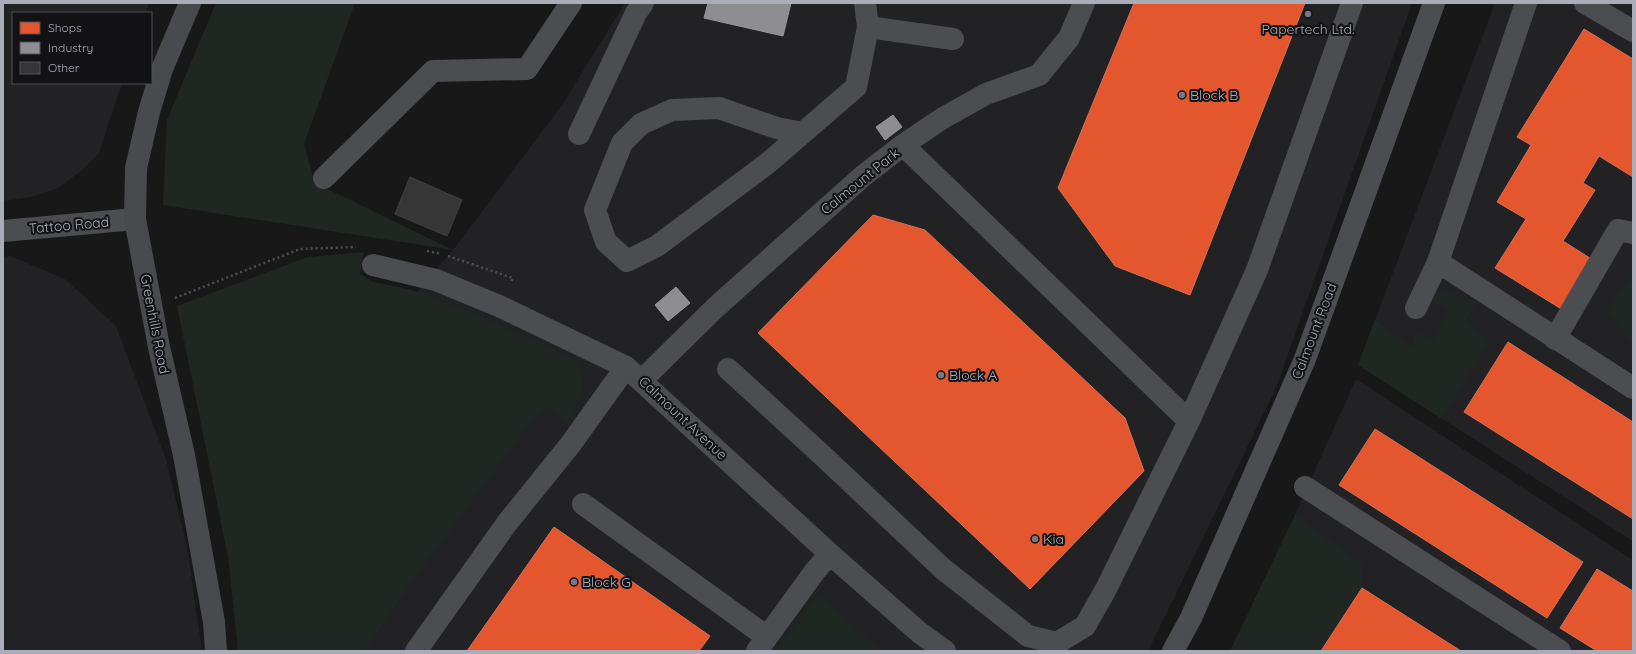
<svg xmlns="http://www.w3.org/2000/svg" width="1636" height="654" viewBox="0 0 1636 654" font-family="Quicksand,sans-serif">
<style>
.built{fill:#222224}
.green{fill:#202722}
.shops{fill:#e4572e;stroke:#d37157}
.industry{fill:#8d8d92;stroke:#96979d}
.building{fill:#363637;stroke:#404144}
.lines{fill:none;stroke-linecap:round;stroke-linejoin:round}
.path{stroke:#4e4f52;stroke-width:2.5;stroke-dasharray:2 3;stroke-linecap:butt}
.minor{stroke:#4c4d51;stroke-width:22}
.major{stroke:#494a4d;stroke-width:22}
.poi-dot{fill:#777980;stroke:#121214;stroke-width:1.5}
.labels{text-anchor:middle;stroke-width:4;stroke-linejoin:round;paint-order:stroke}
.poi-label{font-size:14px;fill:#aaadb8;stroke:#121214;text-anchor:start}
.street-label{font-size:14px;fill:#aaadb8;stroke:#121214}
</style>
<rect width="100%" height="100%" fill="#181818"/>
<path class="built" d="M3,3H149L146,13H13V83H122L99,153L80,172L58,188L32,197L3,201Z
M625,3H1412L1276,388L1148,651H265L414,296L453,250L562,105Z
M1495,3H1633V541L1358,365Z
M10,256L65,279L116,326L166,459L188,552L202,651H3V257Z
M1356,379L1633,560V651H1234Z"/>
<path class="green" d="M216,3H355L304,144L315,183L453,250L163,205L167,120Z
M364,252L360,274L373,282L408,289L468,311L576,360L584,375L580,397L568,424L546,407L526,429L410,584L365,651H238L228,557L177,306L308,257Z
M1632,276L1633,277V344L1606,311Z
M1442,291L1477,302L1465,321L1490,341L1442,419L1358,365L1375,320L1411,347L1417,332L1433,340L1448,309L1431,299Z
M1295,515L1362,564V588L1321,651H1230Z
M822,596L881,651H775L813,600Z"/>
<path class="shops" d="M1134,3H1305L1190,295L1115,266L1058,188Z
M1584,29L1633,59V177L1599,156L1583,183L1595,190L1563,241L1593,260L1563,310L1495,268L1526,219L1497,202L1531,145L1517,137Z
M873,215L925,230L1125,418L1144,471L1030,589L758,333Z
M1508,342L1633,422V519L1464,412Z
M1375,429L1583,562L1547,618L1339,485Z
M554,527L710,636L699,651H467Z
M1597,569L1633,591V651H1597L1560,628Z
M1362,588L1461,651H1321Z"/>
<path class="industry" d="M708,3H791L783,36L704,18Z
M893,115L902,127L885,140L876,127Z
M676,287L690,303L668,321L655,305Z"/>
<path class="building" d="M410,177L462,200L447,236L395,214Z"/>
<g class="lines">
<path class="path" d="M427,251L441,254
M448,256L513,278L510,284
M175,298L300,249L356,247"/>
<path class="minor" d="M865,3L868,27L953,39
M1585,3L1633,31
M803,133L777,128L719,108L672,110L641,124L622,143L595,210L606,242L627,261L657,246L768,163L856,87L868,27
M579,134L636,13L643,3
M903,145L1189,421
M324,178L433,71L527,69L571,3
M3,231L135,219
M1438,262L1633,388
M373,265L436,280L499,306L626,367L830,554L920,633L945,651
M1416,308L1438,262L1526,3
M1555,339L1618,230L1633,233
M728,369L822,455L943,569L1028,636L1057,643L1085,626L1105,591L1189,421L1257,270L1352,3
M642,380L715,308L863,176L903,145L943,118L986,94L1039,75L1069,38L1084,3
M1305,487L1560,651
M583,504L767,637
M416,651L507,523L570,445L626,367
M757,651L815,571L830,554
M1173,651L1191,618L1305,359L1434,3"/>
<path class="major" d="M190,3L162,69L149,112L136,168L135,219L159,347L184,455L205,572L214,622L216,651"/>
</g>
<g class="poi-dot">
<circle cx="1308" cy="14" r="4"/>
<circle cx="1182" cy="95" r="4"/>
<circle cx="941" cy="375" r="4"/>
<circle cx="1035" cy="539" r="4"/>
<circle cx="574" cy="582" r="4"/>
</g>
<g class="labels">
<g class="poi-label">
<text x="1308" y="34" text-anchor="middle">Papertech Ltd.</text>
<text x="1190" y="100">Block B</text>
<text x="949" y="380">Block A</text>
<text x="1043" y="544">Kia</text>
<text x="582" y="587">Block G</text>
</g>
<g class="street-label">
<text transform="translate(860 181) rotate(-39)" y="5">Calmount Park</text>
<text transform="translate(69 225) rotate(-5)" y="5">Tattoo Road</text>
<text transform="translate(155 324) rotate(79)" y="5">Greenhills Road</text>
<text transform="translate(1314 331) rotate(-69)" y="5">Calmount Road</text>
<text transform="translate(683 418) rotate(43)" y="5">Calmount Avenue</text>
</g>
</g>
<rect width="1636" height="654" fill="none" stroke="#aaadb8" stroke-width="8"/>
<rect x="12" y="12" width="140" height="72" fill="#121214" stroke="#4f5056"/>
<rect x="20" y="22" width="20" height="12" fill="#e4572e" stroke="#4f5056"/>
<text x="48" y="32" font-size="12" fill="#aaadb8">Shops</text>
<rect x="20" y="42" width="20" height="12" fill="#8d8d92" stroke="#4f5056"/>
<text x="48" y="52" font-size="12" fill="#aaadb8">Industry</text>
<rect x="20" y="62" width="20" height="12" fill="#363637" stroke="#4f5056"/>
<text x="48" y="72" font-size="12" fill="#aaadb8">Other</text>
</svg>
